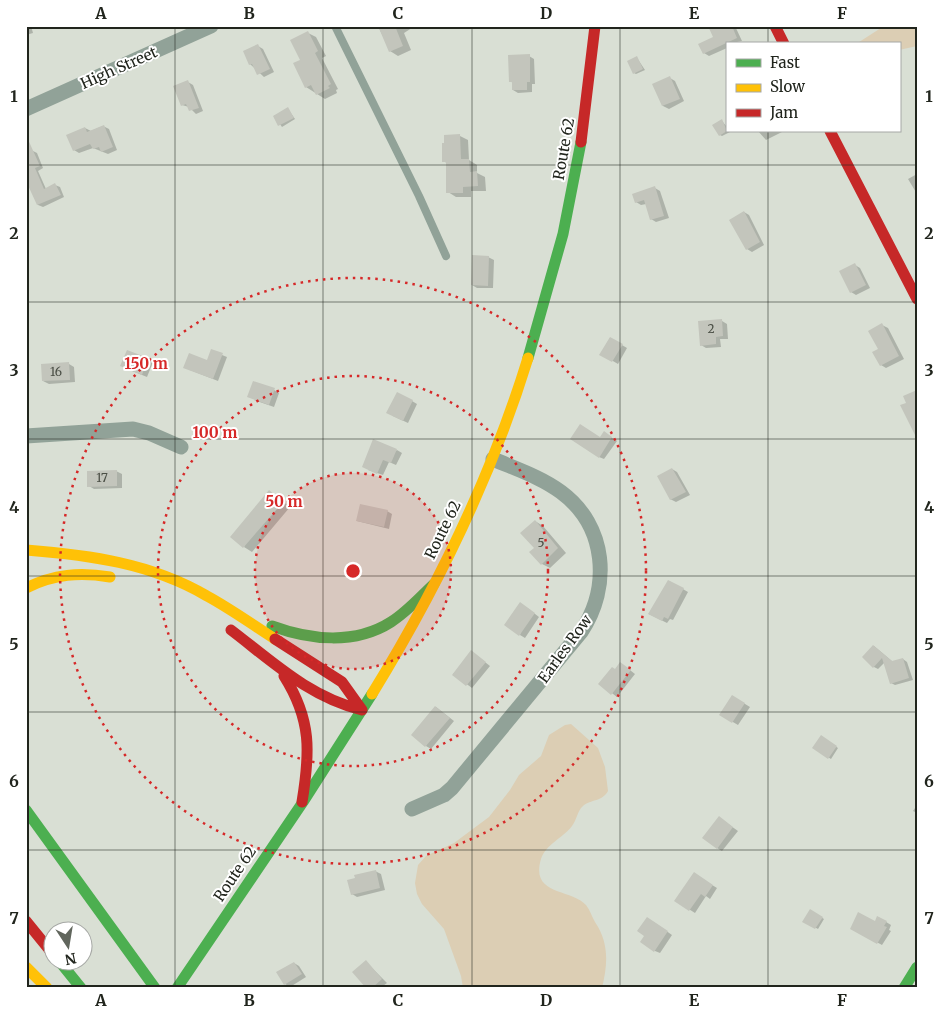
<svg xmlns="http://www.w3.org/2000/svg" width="943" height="1014" viewBox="0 0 943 1014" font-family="Merriweather,serif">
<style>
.green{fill:#dcceb4}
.shadow{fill:#0003}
.building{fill:#c3c5bc}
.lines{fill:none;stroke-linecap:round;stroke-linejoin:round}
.lane{stroke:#91a298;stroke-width:8}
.street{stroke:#91a298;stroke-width:15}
.fast{stroke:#4caf50;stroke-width:11}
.slow{stroke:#ffc107;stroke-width:11}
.jam{stroke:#c62828;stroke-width:11}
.grid{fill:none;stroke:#21251d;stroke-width:1;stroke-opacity:0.55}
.ring{fill:none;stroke:#d62828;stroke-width:2.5;stroke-dasharray:2.5 5}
.labels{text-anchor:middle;stroke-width:4;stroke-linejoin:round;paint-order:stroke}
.number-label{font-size:12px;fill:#4b4f46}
.street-label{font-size:15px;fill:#21251d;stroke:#fff}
.centre{fill:#d62828;stroke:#fff;stroke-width:2.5}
.ring-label{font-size:15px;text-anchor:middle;font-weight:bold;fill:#d62828;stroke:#fff;stroke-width:4;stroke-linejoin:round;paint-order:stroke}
.neatline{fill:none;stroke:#21251d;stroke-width:2}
.grid-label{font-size:16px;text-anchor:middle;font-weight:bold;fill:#21251d}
</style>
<rect width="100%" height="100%" fill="#d9dfd4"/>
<path class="green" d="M884,26H917V46L899,50V44H856Z
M571,724L598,748L605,767L608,791C602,802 591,799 583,806C577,811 577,820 572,826C563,838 546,844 541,859C530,896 571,888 586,905C590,910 592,917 595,922C609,943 608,963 602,988H463L461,976L444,929L422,904L417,894L415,883L418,865L426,856L454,843L489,817L510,790L519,775L541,756L549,735L565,725Z"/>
<path class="shadow" d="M26,26H31L33,33L26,35Z
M378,26H415L404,33L411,50L398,56L390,51Z
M717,26H735L742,41L727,44V48L709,56L704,53L715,38Z
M308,33L316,37L326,56L322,58L338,89L336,90L337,93L325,99L306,87L302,60Z
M258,46L263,49L274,72L264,77L250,64Z
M529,56L534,59L535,84H532V92L518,93L513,90V83L510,81Z
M637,58L645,70L636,74L634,73Z
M670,78L675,81L684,101L669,109L663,106L654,85Z
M188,82L193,85L203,111L196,114L189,107L182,105Z
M288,109L295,119L282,127L274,116Z
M722,121L727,127V131L730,132L722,136L720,135Z
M103,126L109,129L117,150L108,154L93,148L79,153L74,150L85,128L91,131Z
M758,131H782V132L766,140Z
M446,136H460L468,140L469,160L477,165V173L485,177L486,191H471V197H456L448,192L447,163L443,161Z
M33,151L37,153L43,168L38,171L46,189L55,185L60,187L64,197L43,207L38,205L26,178Z
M917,174V194L908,179Z
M655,188L660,191L669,218L656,222L651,219L646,204L641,205L636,202Z
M744,212L749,215L764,245L752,252L747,249Z
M488,257L494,260L493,288H477L472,285Z
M855,265L860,268L870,288L856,295L851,292Z
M722,321L727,324L728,339H720L721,347L706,348L701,345Z
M882,325L888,328L904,359L886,368L881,365Z
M610,338L627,348L618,364L601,354Z
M128,351L153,362L147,377L127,369Z
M222,355L227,357L218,381L190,370Z
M69,364L74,367L75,382L49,384L43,381Z
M274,390L279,393L274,407L254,400Z
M412,401L417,404L408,423L393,416Z
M604,433L617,441L604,459L599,457L601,438Z
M397,450L402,453L396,465L389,462L383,475L368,470Z
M672,469L677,472L690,495L676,502L670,499Z
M116,471L122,474V488L94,489L89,486Z
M270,492L290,507L252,552L244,547Z
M387,511L392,514L389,529L357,521Z
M535,521L543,526L566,553L550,568L542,564Z
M669,581L688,592L673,620L670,619L667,623L649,614Z
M526,607L539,617L525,638L520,635Z
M874,646L893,662L903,659L907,662L913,680L895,685L891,683L885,662L878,669L874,667Z
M476,655L490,666L472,688L453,674Z
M626,667L635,674L617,697L600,684L615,670Z
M732,696L750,707L738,725L721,715Z
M436,707L454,721L431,749L426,746Z
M821,737L838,748L831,759L814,748Z
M917,805V813L913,811Z
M724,821L738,831L722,851L717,848Z
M375,871L381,874L385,890L357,897L352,894Z
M699,877L717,888L710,899L706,896L695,913L676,901Z
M810,911L824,919L818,929L804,921Z
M878,917L891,925L889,930L891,931L882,945L851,928L875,923Z
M652,921L672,935L660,953L655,951L646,936Z
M366,962L387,983L380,988H367Z
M294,963L299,966L306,977L290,987L285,984Z"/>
<path class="building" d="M378,26H395L403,46L389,52Z
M708,26H732L737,38L703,54L698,44L713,37Z
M308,31L318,51L315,53L331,84L328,86L330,88L316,95L311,85L305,88L293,63L300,60L290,40Z
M258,44L270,69L257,75L252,64L249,65L243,51Z
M530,54V82H527V90H512V82H509L508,55Z
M637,56L643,69L633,74L627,61Z
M670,76L680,99L662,106L652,84Z
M188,80L199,108L189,111L186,104L181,106L173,86Z
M288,107L294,118L278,126L273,116Z
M722,119L727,131L719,136L712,125Z
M104,125L113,147L101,152L99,147L93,149L90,144L73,151L66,135L85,127L87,132Z
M460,134L461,159H469L470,172L477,171L478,186L463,187V193H446V162H442V143H444V135Z
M26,135L40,166L35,168L44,189L55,183L61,195L37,205L26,181Z
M655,186L664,216L650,220L644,200L635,203L632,194Z
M744,211L760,242L746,250L729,220Z
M472,255L489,256L488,286L471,285Z
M855,263L866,285L850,293L839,271Z
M722,319L723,336L716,337V344L700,346L698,321Z
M882,323L899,356L880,366L872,352L878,349L868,331Z
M610,337L623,344L612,362L599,355Z
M211,349L223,353L213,379L183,368L189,353L207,360Z
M127,350L148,358L142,375L120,366Z
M69,362L70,380L42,381L41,364Z
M253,381L275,388L269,405L247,397Z
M917,390V439L900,405L906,403L903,396Z
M397,392L413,400L403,421L386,413Z
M580,424L600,437L604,431L612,437L599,458L570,439Z
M373,439L397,449L391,463L383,460L377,474L362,467Z
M672,468L686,492L670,500L657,476Z
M117,470V486L87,487V471Z
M269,490L283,502L243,548L230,537Z
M360,504L388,510L384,527L356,521Z
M535,520L558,548L541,565L529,552L534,548L520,533Z
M668,580L684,588L668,619L664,617L662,621L648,614Z
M520,602L535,613L519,636L504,625Z
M873,645L892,661L903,658L909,678L890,684L882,658L873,668L862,657Z
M471,650L486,662L466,686L452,675Z
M620,662L631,670L611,695L598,684L612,667L615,669Z
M732,695L745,703L732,723L719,715Z
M435,706L450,718L425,747L411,735Z
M821,735L837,746L828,759L812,748Z
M719,816L733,827L717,849L702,838Z
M376,870L380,888L351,895L347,880L355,878L354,875Z
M694,872L713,885L705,897L701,894L689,911L674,901Z
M810,909L823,917L815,929L802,922Z
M858,912L875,921L877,916L887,921L884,926L887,927L877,944L850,929Z
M647,917L668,931L654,952L640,942L644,936L637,931Z
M366,960L382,979L372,988H366L352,972Z
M294,962L302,974L284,985L276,972Z"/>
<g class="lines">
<path class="lane" d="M335,26L419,196L446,256"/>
<path class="street" d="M26,109L211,26
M26,436L133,429L149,433L181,447
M412,809L444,795L452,788L581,632C611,587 607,526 561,492C541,477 516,469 493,459"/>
<path class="fast" d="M528,358L563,234L581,142
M272,626C310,640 355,645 391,622C407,612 420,597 434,584
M26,810L155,988
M60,962L81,988
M177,988L303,802L372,694
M904,988L917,967"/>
<path class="slow" d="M26,550C89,555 151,563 207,596C231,609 253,625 275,639
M26,588C54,574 80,572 110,577
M372,694C436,590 492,475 528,358
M26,967L47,988"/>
<path class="jam" d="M775,26L784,44
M830,131L917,299
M581,142L595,26
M231,630C273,662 309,697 362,710
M275,639L342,682L362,710
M284,676C312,720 310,753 302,802
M26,921L52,953"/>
</g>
<path class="grid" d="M175,26V988M323,26V988M472,26V988M620,26V988M768,26V44M768,131V988M26,165H917M26,302H917M26,439H917M26,576H917M26,712H917M26,850H917"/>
<circle cx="353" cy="571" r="98" fill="#d62828" fill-opacity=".12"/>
<g class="ring">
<circle cx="353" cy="571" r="98"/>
<circle cx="353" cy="571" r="195"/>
<circle cx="353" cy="571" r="293"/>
</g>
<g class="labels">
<g class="number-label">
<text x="711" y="333">2</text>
<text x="56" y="376">16</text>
<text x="102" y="482">17</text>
<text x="541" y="547">5</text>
</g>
<g class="street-label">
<text transform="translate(119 68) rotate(-24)" y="5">High Street</text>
<text transform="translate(564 149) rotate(-80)" y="5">Route 62</text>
<text transform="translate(443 530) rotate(-64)" y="5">Route 62</text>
<text transform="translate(565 649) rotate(-54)" y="5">Earles Row</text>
<text transform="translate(235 874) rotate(-56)" y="5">Route 62</text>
</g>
</g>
<circle cx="353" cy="571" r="8" class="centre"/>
<g class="ring-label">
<text x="146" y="369">150 m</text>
<text x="215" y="438">100 m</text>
<text x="284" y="507">50 m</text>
</g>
<rect width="943" height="1014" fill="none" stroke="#ffffff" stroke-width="55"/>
<rect x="726" y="42" width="175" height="90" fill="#ffffff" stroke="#a6a8a5"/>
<rect x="736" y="59" width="25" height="8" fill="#4caf50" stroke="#a6a8a5"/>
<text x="770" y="68" font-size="15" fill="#21251d">Fast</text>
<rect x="736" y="84" width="25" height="8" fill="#ffc107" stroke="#a6a8a5"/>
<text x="770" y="92" font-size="15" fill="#21251d">Slow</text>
<rect x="736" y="109" width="25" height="8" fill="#c62828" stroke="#a6a8a5"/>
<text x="770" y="118" font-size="15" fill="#21251d">Jam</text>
<g transform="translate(68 946) rotate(168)"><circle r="24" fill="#ffffff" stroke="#a6a8a5"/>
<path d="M0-4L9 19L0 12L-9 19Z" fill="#61665d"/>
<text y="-8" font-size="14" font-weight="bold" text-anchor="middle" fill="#21251d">N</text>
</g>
<rect x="28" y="28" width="888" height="958" class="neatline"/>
<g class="grid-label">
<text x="101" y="19">A</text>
<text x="249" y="19">B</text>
<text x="398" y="19">C</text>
<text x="546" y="19">D</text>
<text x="694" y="19">E</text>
<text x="842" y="19">F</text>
<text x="14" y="102">1</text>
<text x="929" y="102">1</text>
<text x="14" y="239">2</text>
<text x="929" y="239">2</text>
<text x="14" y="376">3</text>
<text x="929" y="376">3</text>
<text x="14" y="513">4</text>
<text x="929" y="513">4</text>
<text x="14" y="650">5</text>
<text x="929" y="650">5</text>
<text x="14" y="787">6</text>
<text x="929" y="787">6</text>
<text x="14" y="924">7</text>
<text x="929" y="924">7</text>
<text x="101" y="1006">A</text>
<text x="249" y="1006">B</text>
<text x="398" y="1006">C</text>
<text x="546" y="1006">D</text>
<text x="694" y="1006">E</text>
<text x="842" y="1006">F</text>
</g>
</svg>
